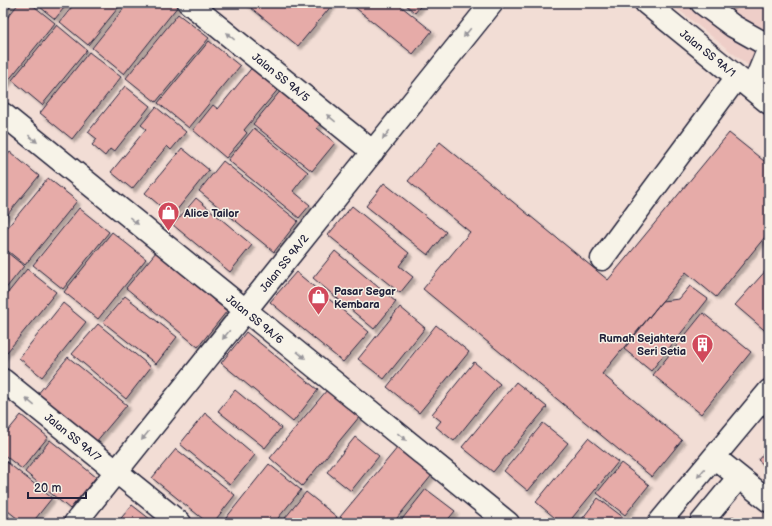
<svg xmlns="http://www.w3.org/2000/svg" width="772" height="526" viewBox="0 0 772 526" font-family="'Balsamiq Sans',sans-serif">
<style>
.built{fill:#eecec8}
.building{fill:#e6aba8;stroke:#22223b;filter:url(#shadow)}
.lines{fill:none;stroke-linecap:round;stroke-linejoin:round}
.minor-casing{stroke:#22223b;stroke-width:25}
.path{stroke:#22223b;stroke-width:2.5;stroke-dasharray:1 3;stroke-linecap:butt}
.minor{stroke:#f7f3e8;stroke-width:22}
.oneway{fill:#97959a}
.labels{text-anchor:middle;stroke-width:3;stroke-linejoin:round;paint-order:stroke}
.street-label{font-size:11px;fill:#22223b;stroke:#f7f3e8}
.poi-label{font-size:11px;font-weight:bold;fill:#22223b;stroke:#f7f3e8;text-anchor:start}
</style>
<defs>
<filter id="shadow"><feDropShadow dx="3.5" dy="3.5" stdDeviation="1" flood-color="#0004"/></filter>
</defs>
<rect width="100%" height="100%" fill="#f2ddd5"/>
<filter id="ink" filterUnits="userSpaceOnUse"><feTurbulence type="fractalNoise" baseFrequency=".025" numOctaves="2"/><feDisplacementMap in="SourceGraphic" scale="8" xChannelSelector="R" yChannelSelector="G"/><feConvolveMatrix kernelMatrix="1 2 1 2 8 2 1 2 1" color-interpolation-filters="sRGB"/></filter>
<g filter="url(#ink)">
<path class="built" d="M670,3H769V82Z"/>
<path class="building" d="M3,3H13L3,15Z
M19,3H30L55,23L3,87V23Z
M35,3H68L55,19Z
M75,3H122L88,45L60,22Z
M128,3H174L178,6L124,74L92,48Z
M245,3H331L333,4L298,46Z
M354,3H397L432,31L413,54L352,5Z
M404,3H423L415,13Z
M715,3H734L727,12Z
M178,14L209,38L156,102L126,78Z
M57,25L87,50L42,105L12,80Z
M209,41L240,66L189,128L158,103Z
M89,52L121,77L72,139L40,113Z
M254,65L280,87L244,130L247,133L226,158L193,130L213,105L218,109Z
M125,86L150,106L114,152L110,149L105,156L92,145L97,139L88,132Z
M282,89L322,122L317,128L335,143L312,171L253,124Z
M156,107L186,132L171,150L167,146L132,189L111,172L146,129L141,125Z
M254,128L308,172L293,191L310,205L299,218L228,160Z
M729,133L769,165V232L716,297L686,272L602,374L682,440L652,477L423,289L470,232L408,181L440,142L608,280Z
M182,148L209,170L172,216L145,193Z
M10,152L39,176L3,220V161Z
M223,161L298,221L274,252L199,191Z
M48,178L77,201L25,265L3,247V233Z
M384,183L446,232L428,255L366,206Z
M196,198L252,245L230,272L173,225Z
M352,206L409,253L399,266L413,277L400,293L328,235Z
M79,208L109,232L63,289L33,265Z
M112,232L146,259L98,319L64,292Z
M3,249L24,266L3,292Z
M335,251L396,302L374,329L313,278Z
M156,252L227,311L198,347L126,288Z
M769,267V334L735,305Z
M27,269L56,292L3,357V299Z
M296,272L369,332L343,362L270,302Z
M690,286L708,299L651,371L624,349L662,301L679,299Z
M125,296L177,337L156,364L103,322Z
M63,303L86,322L42,377L19,358Z
M400,307L425,328L384,379L358,359Z
M703,313L751,352L701,414L653,375Z
M98,324L151,367L126,399L72,354Z
M436,325L469,352L419,413L387,387Z
M246,332L318,390L293,422L221,363Z
M68,357L127,405L95,443L37,395Z
M474,362L500,384L454,441L436,427L441,421L432,414Z
M516,382L547,407L493,472L462,447Z
M235,390L281,428L265,448L218,411Z
M327,390L360,416L302,486L270,458Z
M205,413L255,455L230,485L180,444Z
M21,415L48,437L22,469L3,454V437Z
M543,423L568,443L528,491L504,471Z
M355,437L379,456L351,491L327,472Z
M588,438L618,462L568,523H561L536,502Z
M50,440L96,477L70,509L25,472Z
M398,447L432,475L393,523H347L340,517Z
M769,447V469L758,460Z
M176,449L235,495L213,523H208L152,478Z
M3,459L52,498L32,523H23L3,507Z
M621,463L649,485L625,515L597,493Z
M269,464L301,490L274,523H222Z
M426,489L455,511L445,523H399Z
M306,492L337,517L332,523H281Z
M598,498L628,521L627,523H579Z
M132,505L155,523H117Z
M3,512L16,523H3Z
M733,516L741,523H728Z"/>
<g class="lines">
<defs>
<path id="minor" d="M189,3L373,152
M646,3L769,103
M702,3L733,26L769,46
M752,89L769,48
M3,114L508,523
M602,259L737,77
M3,380L180,523
M714,457L769,391
M75,523L492,3
M659,523L714,457L769,501
M701,523L739,477"/>
</defs>
<use href="#minor" class="minor-casing"/>
<path class="path" d="M619,3L625,8"/>
<use href="#minor" class="minor"/>
</g>
<defs><path id="oneway-solid" d="M-6-.8H1V-3.2L6.5 0L1 3.2V.8H-6Z"/></defs>
<g class="oneway">
<use href="#oneway-solid" transform="translate(467 33) rotate(129)"/>
<use href="#oneway-solid" transform="translate(230 36) rotate(-141)"/>
<use href="#oneway-solid" transform="translate(331 118) rotate(-141)"/>
<use href="#oneway-solid" transform="translate(386 135) rotate(129)"/>
<use href="#oneway-solid" transform="translate(33 139) rotate(39)"/>
<use href="#oneway-solid" transform="translate(134 221) rotate(39)"/>
<use href="#oneway-solid" transform="translate(226 335) rotate(129)"/>
<use href="#oneway-solid" transform="translate(301 355) rotate(39)"/>
<use href="#oneway-solid" transform="translate(30 402) rotate(-141)"/>
<use href="#oneway-solid" transform="translate(145 436) rotate(129)"/>
<use href="#oneway-solid" transform="translate(402 437) rotate(39)"/>
<use href="#oneway-solid" transform="translate(701 473) rotate(130)"/>
</g>
</g>
<defs>
<symbol id="shop-pin" viewBox="-11 -11 22 30"><path d="M0 17L-7.5 6A9.5 9.5 0 1 1 7.5 6Z" fill="#d1495b" stroke="#f7f3e8"/><path d="M-5-2.5h2.3a2.7 3.5 0 0 1 5.4 0H5L5.5 6h-11ZM-1.5-2.5h3a1.5 2.3 0 0 0-3 0Z" fill="#fff"/></symbol>
<symbol id="building-pin" viewBox="-11 -11 22 30"><path d="M0 17L-7.5 6A9.5 9.5 0 1 1 7.5 6Z" fill="#d1495b" stroke="#f7f3e8"/><path d="M-4-6H4V6H1V3H-1V6H-4ZM-2.5-4.3h1.7v1.8h-1.7ZM.8-4.3h1.7v1.8H.8ZM-2.5-1h1.7V.8h-1.7ZM.8-1h1.7V.8H.8Z" fill="#fff"/></symbol>
</defs>
<g fill-rule="evenodd">
<use href="#shop-pin" x="156" y="200" width="25" height="34"/>
<use href="#shop-pin" x="306" y="284" width="25" height="34"/>
<use href="#building-pin" x="690" y="332" width="25" height="34"/>
</g>
<g class="labels">
<g class="street-label">
<text transform="translate(708 53) rotate(39)" y="4">Jalan SS 9A/1</text>
<text transform="translate(281 77) rotate(39)" y="4">Jalan SS 9A/5</text>
<text transform="translate(284 263) rotate(-51)" y="4">Jalan SS 9A/2</text>
<text transform="translate(255 319) rotate(39)" y="4">Jalan SS 9A/6</text>
<text transform="translate(73 437) rotate(39)" y="4">Jalan SS 9A/7</text>
</g>
<g class="poi-label">
<text x="184" y="217">Alice Tailor</text>
<text x="334" y="295">Pasar Segar<tspan x="334" dy="13">Kembara</tspan></text>
<text x="686" y="342" text-anchor="end">Rumah Sejahtera<tspan x="686" dy="13">Seri Setia</tspan></text>
</g>
</g>
<rect width="772" height="526" fill="none" stroke="#f7f3e8" stroke-width="16"/>
<rect x="8" y="8" width="756" height="510" fill="none" stroke="#22223b" stroke-width="1.5" filter="url(#ink)"/>
<path d="M28 492v6h58v-6" fill="none" stroke="#22223b" stroke-width="2"/>
<text x="34" y="492" font-size="12" fill="#22223b" stroke="#f7f3e8" stroke-width="3" paint-order="stroke">20 m</text>
</svg>
